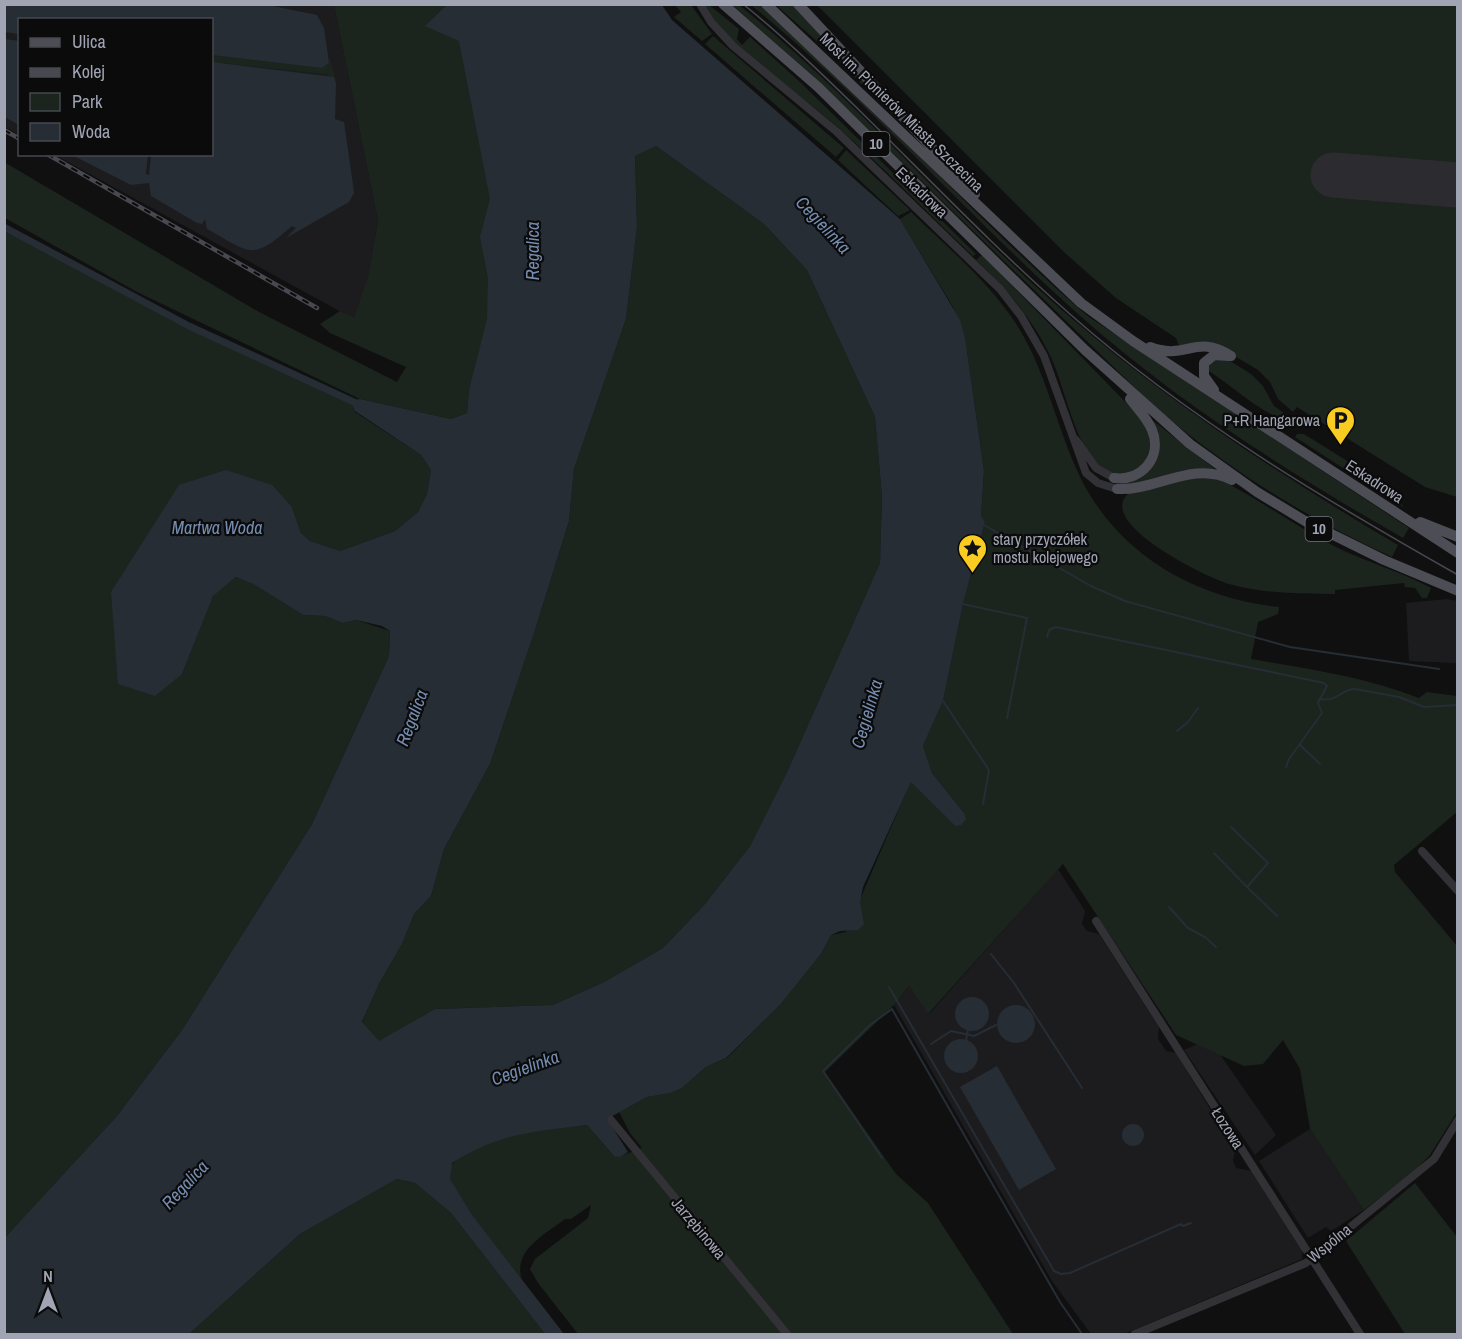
<svg xmlns="http://www.w3.org/2000/svg" width="1462" height="1339" viewBox="0 0 1462 1339" font-family="'Archivo Narrow',sans-serif">
<style>
.built{fill:#1c1c1e}
.green{fill:#1c241e}
.water{fill:#262d35;fill-rule:evenodd}
.lines{fill:none;stroke-linecap:round;stroke-linejoin:round}
.stream{stroke:#262d35;stroke-width:2}
.canal{stroke:#262d35;stroke-width:7}
.runway{stroke:#2c2c30;stroke-width:45}
.minor{stroke:#313136;stroke-width:8}
.major{stroke:#4d4d56;stroke-width:10}
.tram{stroke:#484950;stroke-width:1.5}
.rail-casing{stroke:#484950;stroke-width:4.5}
.rail{stroke:#0b0b0c;stroke-width:2;stroke-dasharray:7;stroke-linecap:butt}
.labels{text-anchor:middle;stroke-width:4.5;stroke-linejoin:round;paint-order:stroke}
.shield{fill:#0b0b0c;stroke:#737681;stroke-width:1.5}
.shield-label{font-size:15px;font-weight:bold;fill:#a0a4b3}
.street-label{font-size:16px;fill:#a0a4b3;stroke:#0b0b0c}
.poi-label{font-size:16px;fill:#a0a4b3;stroke:#0b0b0c;text-anchor:end}
.water-label{font-size:18px;font-style:italic;fill:#758db0;stroke:#0b0b0c}
</style>
<rect width="100%" height="100%" fill="#101011"/>
<path class="built" d="M5,5H334L378,221L368,277L354,319L55,155L212,154V20H20L19,135L5,127Z
M1447,599L1457,601V663L1409,661L1406,603Z
M1058,869L1085,911L1082,924L1087,931L1099,934L1159,1027L1158,1039L1166,1051L1176,1053L1235,1150L1233,1161L1236,1168L1251,1171L1302,1249V1259L1124,1334H1091L1052,1281L894,1005L909,986L929,1014Z
M1198,1044L1219,1053L1276,1135L1255,1155L1184,1050Z
M1310,1129L1364,1210L1331,1231L1326,1227L1308,1238L1259,1161Z"/>
<path class="green" d="M334,5H458L472,42L501,285L469,390L467,413L451,419L360,399L137,292L5,218L4,162L259,312L397,382L406,367L330,333L320,324L340,311L354,318L368,276L378,221Z
M675,5H691L712,34L702,41L674,17L681,12Z
M704,5H709L739,29L737,39L742,45L750,37L799,81L976,254L973,256C927,212 882,166 834,124C791,87 734,54 704,5Z
M732,5H739C845,90 934,193 1034,285C1145,387 1269,469 1398,545L1392,557C1306,518 1230,470 1158,410L811,74Z
M751,5H759C876,101 973,219 1089,317L1409,528L1403,538C1289,473 1177,402 1078,314C966,214 867,100 751,5Z
M776,5H794L927,148L829,52Z
M817,5H1457V497L1425,487L1297,407L1293,412L1278,399L1270,382L1258,370L1213,343L1180,348L1176,338L1116,298L1065,253Z
M713,36L844,148L836,157L705,44Z
M212,55L322,68L329,63V56L336,80L325,74L212,62Z
M656,146L764,224L807,270L875,417L882,497L880,563L788,770L750,846L705,904L663,948L604,982L553,1005L435,1009L379,1042L362,1023L380,982L402,944L414,914L431,896L444,849L490,764L535,630L569,521L574,469L626,319L637,227L635,156Z
M846,150L910,210L898,216L838,160Z
M911,212C951,251 997,288 1024,337C1047,379 1057,425 1076,468C1112,551 1192,598 1279,607L1278,614L1258,622L1251,659C1308,669 1366,677 1419,698L1427,692L1457,696V812L1394,865L1395,872L1457,946V1112L1430,1155L1412,1173L1364,1210L1310,1129L1300,1069L1283,1040L1263,1064L1244,1066L1176,1035L1063,864L928,1014L909,986L894,1005L825,1072L896,1174L928,1203L1013,1334H578L538,1283L530,1269L535,1259L588,1218L591,1205L571,1219H565C546,1234 512,1250 522,1280L458,1199L445,1173C474,1131 541,1131 587,1125L614,1156H621L642,1148L630,1133L619,1112L647,1097L671,1093L682,1088L706,1067L727,1058L780,1005L821,954L831,935L846,932L911,781L955,826L964,813L932,773L923,746L943,701L963,604L985,522L981,517L984,471L965,337L953,307L900,219Z
M5,227L189,326L350,401L355,412L421,455L431,470L427,494L418,512L395,531L340,551L310,541L301,533L292,507L226,470L182,674L213,595L236,577L253,584L303,615L325,616L343,623L356,620L390,631L389,656L312,824L182,1030L117,1116L5,1239Z
M982,255L1140,417C1154,442 1154,447 1139,470C1124,474 1112,477 1100,467C1075,444 1066,393 1053,362C1036,323 1007,289 976,260Z
M1212,359H1227L1251,374L1263,386L1274,406L1290,417L1288,421C1257,411 1235,388 1209,371L1207,364Z
M1151,419L1216,470L1129,486L1117,485L1131,480L1152,465Z
M1297,434H1304L1402,495L1400,500L1403,507L1295,437Z
M1187,477L1213,478L1227,483C1264,503 1297,527 1334,546C1366,562 1400,571 1431,588L1427,598H1422L1415,588L1405,587L1404,583L1335,590V594C1299,593 1264,594 1229,584C1208,578 1101,526 1126,496C1134,487 1174,481 1187,477Z
M397,1179L415,1183L451,1213L545,1334H189L300,1234Z
M1415,1183L1457,1237V1334H1405L1346,1241Z"/>
<path class="water" d="M5,4H263L317,15L324,28L329,63L322,68L212,55V20H20L19,34L5,32Z
M447,5H662L672,20L900,219L960,320L965,337L984,471L981,516L985,522L963,604L943,701L923,746L932,773L964,813L966,819L961,825L955,826L911,782L863,887L860,902L864,924L858,930L840,931L831,935L821,954L780,1005L726,1058L706,1067L682,1088L671,1093L647,1097L607,1119L628,1152L620,1157L614,1156L587,1125C532,1132 500,1133 452,1163L450,1179L472,1215L564,1334H545L451,1213L415,1183L397,1179L300,1234L189,1334H5L4,1239L117,1116L182,1030L312,824L389,656L390,631L382,626L356,620L343,623L325,616L303,615L253,584L236,577L213,596L182,674L155,696L118,684L111,592L179,485L226,470L272,485L292,507L301,533L310,541L340,551L395,531L418,512L427,494L431,470L421,455L355,411L350,401L360,399L451,419L467,413L469,390L487,319L488,278L480,237L490,199L459,41L425,26ZM656,146L764,224L807,270L875,417L882,497L880,563L788,770L750,846L705,904L663,948L604,982L553,1005L435,1009L379,1041L362,1022L380,982L402,944L414,914L431,896L444,849L490,764L535,630L569,521L574,469L626,319L637,227L635,156Z
M5,39L19,41V125L5,117Z
M212,62L334,77L336,83L335,119L344,122L353,185L354,193L349,202L286,238L296,228L292,226C251,262 251,253 207,229L205,219L202,224L197,223L151,196L149,183L131,185L72,155H148L146,174L149,175L151,155L212,154Z
M955 1014a17 17 0 1 1 34 0a17 17 0 1 1-34 0Z
M997 1024a19 19 0 1 1 38 0a19 19 0 1 1-38 0Z
M944 1056a17 17 0 1 1 34 0a17 17 0 1 1-34 0Z
M997,1066L1056,1169L1019,1190L960,1087Z
M1122 1135a11 11 0 1 1 22 0a11 11 0 1 1-22 0Z"/>
<g class="lines">
<path class="stream" d="M984,525L1091,586L1125,601L1290,647L1439,669
M963,604L1027,618L1007,718
M1047,637L1049,630L1056,627L1324,683L1327,686L1318,703L1322,713L1289,759L1286,767
M1319,699C1339,702 1341,689 1355,689L1399,697L1424,707L1458,705
M943,701L989,770L983,804
M1177,731L1188,722L1198,708
M1300,745L1320,764
M1231,827L1268,863L1247,887L1277,916
M1214,853L1247,887
M1169,907L1188,928L1205,937L1216,947
M991,954L1014,983L1082,1088
M889,987L1054,1271L1061,1274L1070,1273L1181,1224L1183,1226L1191,1223
M966,1040L968,1030
M931,1044L951,1031L974,1036L996,1025
M882,1158L823,1071L870,1025L892,1009L1060,1302L1082,1334"/>
<path class="canal" d="M4,227L189,326L356,403"/>
<path class="runway" d="M1333,175L1458,185"/>
<path class="minor" d="M700,4L711,22L733,46L837,132L1000,289L1021,316L1044,356L1086,473L1098,483L1117,489
M1076,440L1096,468L1114,478
M1422,851L1458,891
M1096,921L1360,1334
M611,1120L787,1334
M1135,1334L1306,1263L1434,1159L1458,1120"/>
<path class="major" d="M723,4L818,87L1085,350L1190,444L1257,492L1305,521L1384,560L1458,591
M766,4L1081,303L1133,341L1458,553
M798,4L975,194
M1150,347C1186,361 1196,333 1231,356
M1214,390L1204,376V363L1214,355L1229,356
M1114,478C1141,482 1163,457 1152,430C1147,418 1138,409 1130,399
M1117,489C1156,491 1193,460 1232,480
M1420,522L1458,537"/>
<path class="tram" d="M743,4C784,37 822,74 859,110C929,179 998,251 1071,315C1189,419 1322,498 1458,575"/>
<defs>
<path id="rail" d="M4,130L20,139
M47,154L317,308"/>
</defs>
<use href="#rail" class="rail-casing"/>
<use href="#rail" class="rail"/>
</g>
<defs>
<symbol id="parking-pin" viewBox="-11 -11 22 30"><path d="M0 17L-7.5 6A9.5 9.5 0 1 1 7.5 6Z" fill="#facb20" stroke="#0b0b0c"/><path d="M-3.5-5.5H1a3.5 3.5 0 0 1 0 7H-1V5.5H-3.5ZM-1-3.4V-.6H.8a1.4 1.4 0 0 0 0-2.8Z" fill="#111"/></symbol>
<symbol id="sight-pin" viewBox="-11 -11 22 30"><path d="M0 17L-7.5 6A9.5 9.5 0 1 1 7.5 6Z" fill="#facb20" stroke="#0b0b0c"/><path d="M0-6L1.8-2.2L6-1.7L2.9 1.2L3.7 5.4L0 3.3L-3.7 5.4L-2.9 1.2L-6-1.7L-1.8-2.2Z" fill="#111"/></symbol>
</defs>
<g fill-rule="evenodd">
<use href="#parking-pin" x="1324" y="404" width="33" height="45"/>
<use href="#sight-pin" x="956" y="532" width="33" height="45"/>
</g>
<g class="labels">
<g class="shield">
<rect x="862.5" y="132" width="27" height="24" rx="4.5"/>
<rect x="1305.5" y="517" width="27" height="24" rx="4.5"/>
</g>
<g class="shield-label">
<text x="876" y="149">10</text>
<text x="1319" y="534">10</text>
</g>
<g class="street-label">
<text transform="translate(902 112) rotate(44)" y="6">Most im. Pionierów Miasta Szczecina</text>
<text transform="translate(922 192) rotate(44)" y="6">Eskadrowa</text>
<text transform="translate(1375 481) rotate(33)" y="6">Eskadrowa</text>
<text transform="translate(1228 1128) rotate(57)" y="6">Łozowa</text>
<text transform="translate(699 1228) rotate(50)" y="6">Jarzębinowa</text>
<text transform="translate(1329 1243) rotate(-39)" y="6">Wspólna</text>
</g>
<g class="poi-label">
<text x="1320" y="426">P+R Hangarowa</text>
<text x="993" y="545" text-anchor="start">stary przyczółek<tspan x="993" dy="18">mostu kolejowego</tspan></text>
</g>
<g class="water-label">
<text transform="translate(823 225) rotate(47)" y="6">Cegielinka</text>
<text transform="translate(533 251) rotate(-90)" y="6">Regalica</text>
<text x="217" y="534">Martwa Woda</text>
<text transform="translate(867 714) rotate(-74)" y="6">Cegielinka</text>
<text transform="translate(412 718) rotate(-69)" y="6">Regalica</text>
<text transform="translate(525 1068) rotate(-20)" y="6">Cegielinka</text>
<text transform="translate(185 1185) rotate(-47)" y="6">Regalica</text>
</g>
</g>
<rect width="1462" height="1339" fill="none" stroke="#a0a4b3" stroke-width="12"/>
<rect x="18" y="18" width="195" height="138" fill="#0b0b0c" stroke="#47484f" stroke-width="1.5"/>
<rect x="30" y="38" width="30" height="9" fill="#4d4d56" stroke="#47484f" stroke-width="1.5"/>
<text x="72" y="48" font-size="18" fill="#a0a4b3">Ulica</text>
<rect x="30" y="68" width="30" height="9" fill="#484950" stroke="#47484f" stroke-width="1.5"/>
<text x="72" y="78" font-size="18" fill="#a0a4b3">Kolej</text>
<rect x="30" y="93" width="30" height="18" fill="#1c241e" stroke="#47484f" stroke-width="1.5"/>
<text x="72" y="108" font-size="18" fill="#a0a4b3">Park</text>
<rect x="30" y="123" width="30" height="18" fill="#262d35" stroke="#47484f" stroke-width="1.5"/>
<text x="72" y="138" font-size="18" fill="#a0a4b3">Woda</text>
<g transform="translate(48 1291)" stroke="#0b0b0c" stroke-width="4.5" paint-order="stroke">
<path d="M0-4.5L10 22L0 15L-10 22Z" fill="#a0a4b3"/>
<text y="-9" font-size="16" font-weight="bold" text-anchor="middle" fill="#a0a4b3">N</text>
</g>
</svg>
